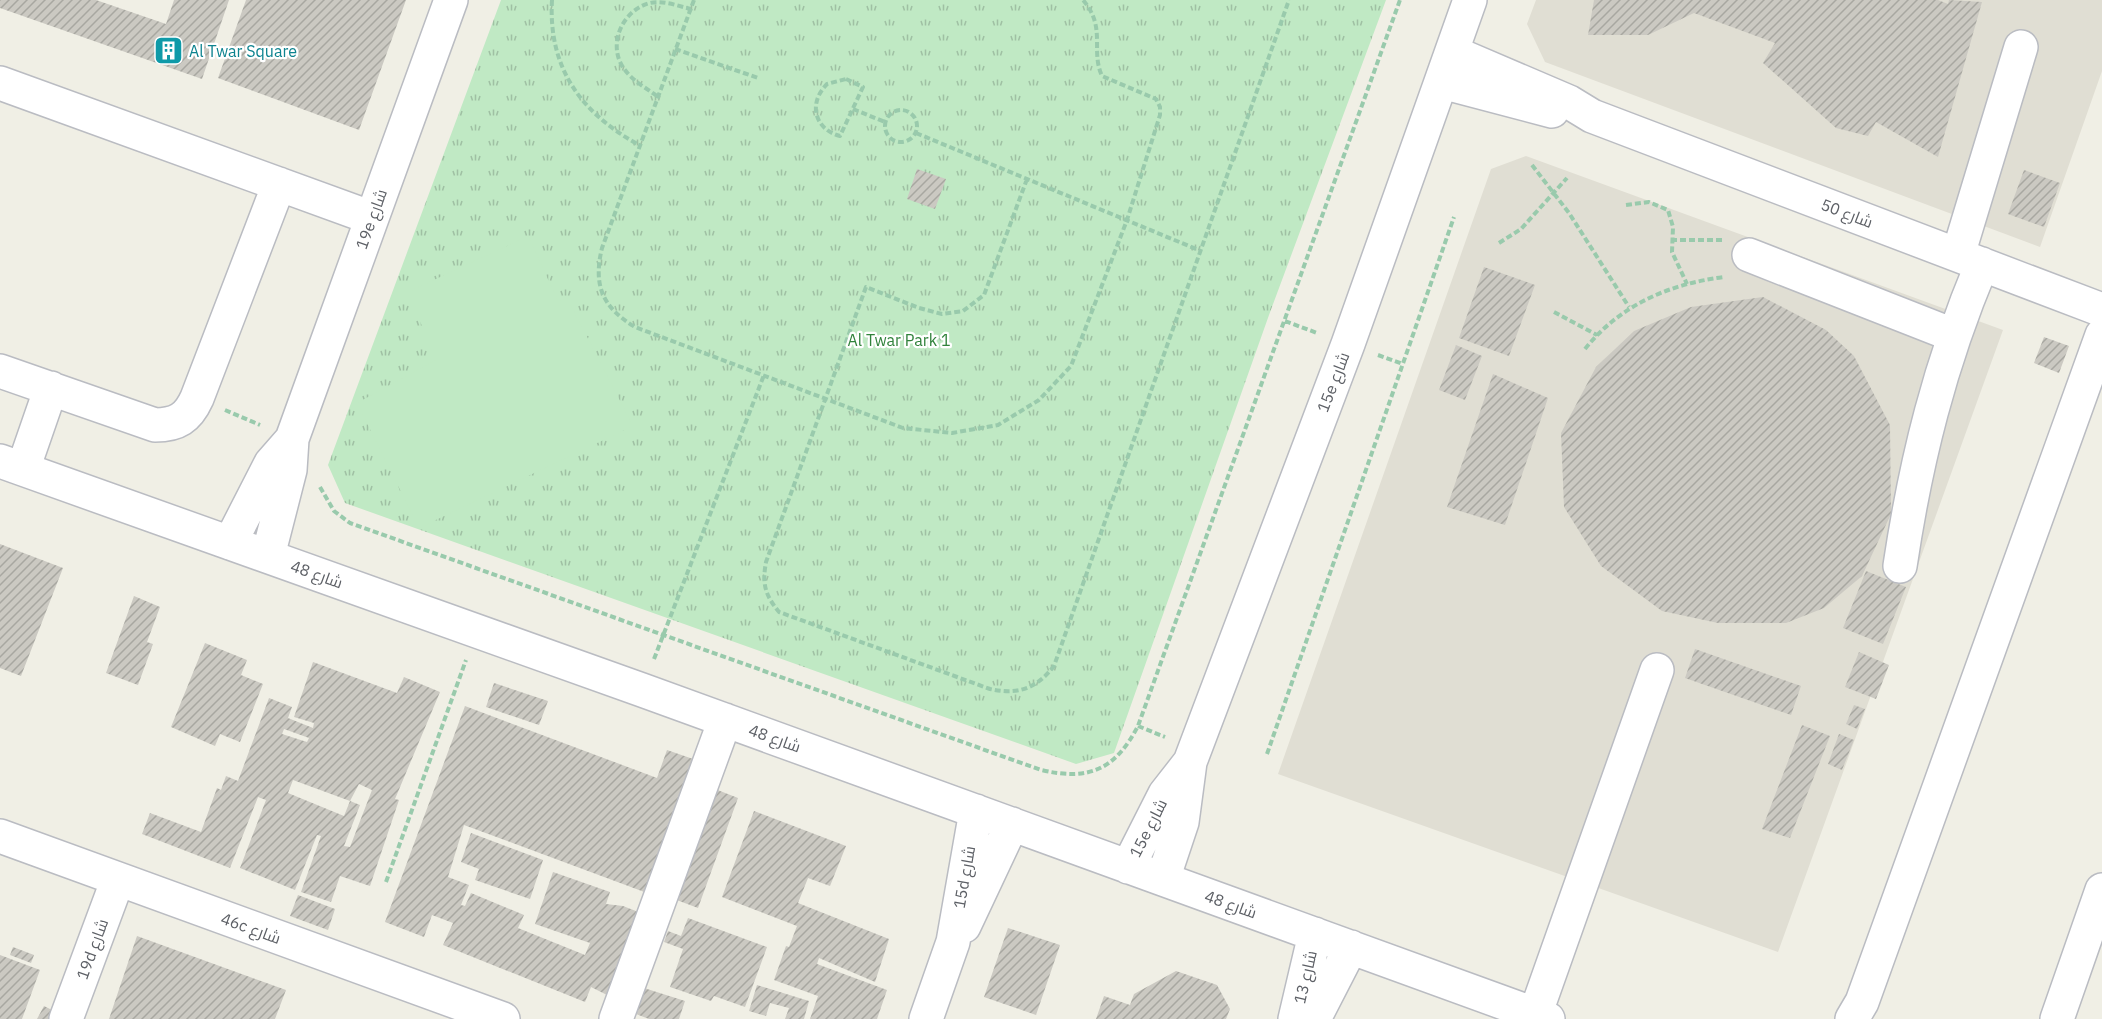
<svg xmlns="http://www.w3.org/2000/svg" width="2102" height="1019" viewBox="0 0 2102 1019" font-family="'IBM Plex Sans',Cairo,sans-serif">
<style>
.education{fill:#e0ded3}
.park{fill:url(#park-tufts)}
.pitch{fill:#c0e9c4}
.building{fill:url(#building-hatch);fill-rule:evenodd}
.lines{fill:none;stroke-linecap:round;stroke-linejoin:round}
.minor-casing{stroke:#babcc2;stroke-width:36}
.path{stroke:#99caac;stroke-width:4;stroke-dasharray:6 3;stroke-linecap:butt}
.minor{stroke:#fff;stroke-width:33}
.labels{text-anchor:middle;stroke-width:4.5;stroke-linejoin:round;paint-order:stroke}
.culture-label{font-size:16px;fill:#0d838f;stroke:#fff;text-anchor:start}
.street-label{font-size:16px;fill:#5d6066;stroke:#fff}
.park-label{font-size:16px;fill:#30823b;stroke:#fff}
</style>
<defs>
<pattern id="park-tufts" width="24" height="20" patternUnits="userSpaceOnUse" patternTransform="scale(1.5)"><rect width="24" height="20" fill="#c0e9c4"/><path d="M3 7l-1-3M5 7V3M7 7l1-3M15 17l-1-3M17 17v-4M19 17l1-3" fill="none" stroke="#9fc0a3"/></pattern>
<pattern id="building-hatch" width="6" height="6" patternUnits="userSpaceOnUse" patternTransform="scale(1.5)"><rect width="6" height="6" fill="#cbc9c2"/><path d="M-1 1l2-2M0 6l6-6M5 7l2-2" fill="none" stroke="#a8a7a1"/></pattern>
</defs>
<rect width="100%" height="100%" fill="#f0efe5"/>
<path class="education" d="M1536,0H2102V71L2040,247L1545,62L1527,24Z
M1526,156L2003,330L1778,952L1278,774L1491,169Z"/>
<path class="park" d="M501,0H1386L1269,315L1114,753L1076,764L345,503L328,465Z"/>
<path class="pitch" d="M528,236L558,301L567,298L633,426L419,528L357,403L436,360L408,292Z"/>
<path class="building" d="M0,0H96L166,24L174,0H229L202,79L0,8Z
M246,0H406L359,130L218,78Z
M1594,0H1938L1948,4L1949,0L1982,2L1938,157L1876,122L1868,136L1836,128L1763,63L1775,43L1694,13L1648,35H1588Z
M917,169L946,179L935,209L907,199Z
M2024,170L2060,183L2044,227L2008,214Z
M1484,267L1535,285L1509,356L1459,338Z
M1763,297L1826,330L1854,356L1890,425L1891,514L1862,576L1824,608L1786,623H1718L1662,611L1601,566L1564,507L1561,433L1596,367L1634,331L1691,307Z
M2044,337L2069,346L2059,373L2034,363Z
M1456,345L1482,356L1465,400L1439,390Z
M1493,374L1548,398L1505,525L1447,507Z
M0,544L63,568L21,676L0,668Z
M1866,571L1906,587L1883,644L1843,628Z
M134,596L160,607L147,642L153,644L138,685L106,673Z
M205,643L247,660L241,675L263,684L240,742L220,734L215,746L171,727Z
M1695,649L1801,686L1791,715L1685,678Z
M1859,652L1889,665L1876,699L1845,687Z
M313,662L397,693L404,677L440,692L395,799L399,800L370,886L340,876L331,902L301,892L321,836L317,835L295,890L240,868L266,800L258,797L230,868L142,834L150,813L201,832L217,788L221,790L226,776L238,781L269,698L292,707L288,718L313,728L314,723L294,717ZM284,729L309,738L307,742L282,734ZM293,780L350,801L359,784L372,790L350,847L344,846L360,805L350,801L344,816L288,793Z
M494,683L548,701L539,725L486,707Z
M1854,705L1865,709L1857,729L1846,724Z
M465,706L657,778L667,750L696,760L647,893L464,825L448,877L469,885L461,905L465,906L471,893L524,915L518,928L585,955L590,943L535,924L553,872L610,892L606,904L623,906L641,913L609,996L591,987L585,1002L443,945L453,923L432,915L424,937L385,922Z
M1802,725L1830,736L1790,838L1762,829Z
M1839,734L1854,740L1842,770L1828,764Z
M715,789L738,798L698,908L674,899Z
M754,811L846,846L830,886L808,878L798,903L889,939L875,982L819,958L817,964L887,990L877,1019H810L818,996L774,980L786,946L789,947L797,926L722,897Z
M471,833L543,860L530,899L475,880L479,869L461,862Z
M298,895L335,909L328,930L290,916Z
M688,918L767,947L745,1007L714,996L711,1001L670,987L683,949L664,942L668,931L681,936Z
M1008,928L1060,945L1036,1015L984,997Z
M137,936L286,990L275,1019H109Z
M13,947L34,955L31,963L10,955Z
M0,955L40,970L22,1019H0Z
M1176,971L1217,985L1230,1009L1226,1019H1096L1104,996L1130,1005L1134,994Z
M757,985L809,1001L804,1019H785L789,1008L770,1003L766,1016L749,1011Z
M644,988L685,1001L679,1019H649L636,1014Z
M44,1006L56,1012L52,1019H37Z"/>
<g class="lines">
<defs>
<path id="minor" d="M1452,52L1569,102L1592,116L2102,310
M1442,82L1552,111
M0,83L372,218
M1749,255L1953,335
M1958,255L2021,47
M0,371L155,425C177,425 188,418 197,398L279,184
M0,461L642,690L1548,1019
M23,469L51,388
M230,543L271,463L292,439
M268,556L290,470L292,439L451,0
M1900,566C1916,459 1940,364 1982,264
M0,836L503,1019
M1128,867L1165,794L1190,762
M1163,879L1182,822L1190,762L1348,344L1470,0
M964,926L1012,824
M1535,1015L1657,670
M66,1019L118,879
M616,1019L725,720
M926,1019L953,942L976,811
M1295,1019L1315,934
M1314,1019L1351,947
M1852,1019L1862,1002L2102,335
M2057,1019L2102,890"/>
</defs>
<use href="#minor" class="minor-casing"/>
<path class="path" d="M552,0C548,68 581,113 639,145
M694,0L602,248C593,285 602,307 635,327L903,428L952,433L998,425L1039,400L1071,366L1127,220L1160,115V107L1156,99L1102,76C1090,50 1107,28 1083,0
M675,49L758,78
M846,79L863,87L840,136C814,129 808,103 827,84Z
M657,96C646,88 633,81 625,70C606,46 622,10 650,3C663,0 678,6 691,9
M853,109L885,122
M885 126a16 16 0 1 1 32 0a16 16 0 1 1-32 0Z
M916,133L1201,251
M1532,165L1569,213L1629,307
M1027,179L984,295L963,311L942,314L919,308L866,287L766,562C762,584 765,595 779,612L990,689C1018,695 1036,689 1054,666L1289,0
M1626,205L1649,202L1668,210L1673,227L1672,252L1687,284
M1671,240H1722
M1499,243L1521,229L1567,178
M1554,312L1597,335
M1285,321L1317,333
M1585,349C1620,305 1669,284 1724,277
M1378,355L1403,364
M225,410L260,425
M320,487L334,511L350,523L1041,770C1089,781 1115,770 1138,726L1400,0
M654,659L764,375
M1138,726L1165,737
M1267,754L1454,217
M386,882L466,660"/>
<use href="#minor" class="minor"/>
</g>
<defs>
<symbol id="building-square" viewBox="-11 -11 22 22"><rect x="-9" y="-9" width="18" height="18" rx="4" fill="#0f9aa8" stroke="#fff"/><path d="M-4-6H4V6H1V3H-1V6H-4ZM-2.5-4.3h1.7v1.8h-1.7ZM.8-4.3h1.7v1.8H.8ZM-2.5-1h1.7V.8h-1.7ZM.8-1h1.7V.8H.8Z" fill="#fff"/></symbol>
</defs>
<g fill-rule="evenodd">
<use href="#building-square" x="152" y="34" width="33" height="33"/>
</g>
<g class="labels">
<g class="culture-label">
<text x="189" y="57">Al Twar Square</text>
</g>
<g class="street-label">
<text transform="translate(1847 213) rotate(21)" y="6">شارع 50</text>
<text transform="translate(371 219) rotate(-70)" y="6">19e شارع</text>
<text transform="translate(1333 382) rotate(-69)" y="6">15e شارع</text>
<text transform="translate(317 574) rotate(20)" y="6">شارع 48</text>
<text transform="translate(775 738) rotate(20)" y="6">شارع 48</text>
<text transform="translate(1148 828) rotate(-63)" y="6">15e شارع</text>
<text transform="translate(964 877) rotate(-80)" y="6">15d شارع</text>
<text transform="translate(1231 904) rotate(20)" y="6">شارع 48</text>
<text transform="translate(251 928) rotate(20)" y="6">46c شارع</text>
<text transform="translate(92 949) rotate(-70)" y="6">19d شارع</text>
<text transform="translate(1305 977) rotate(-77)" y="6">شارع 13</text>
</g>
<g class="park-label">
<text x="899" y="346">Al Twar Park 1</text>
</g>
</g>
</svg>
